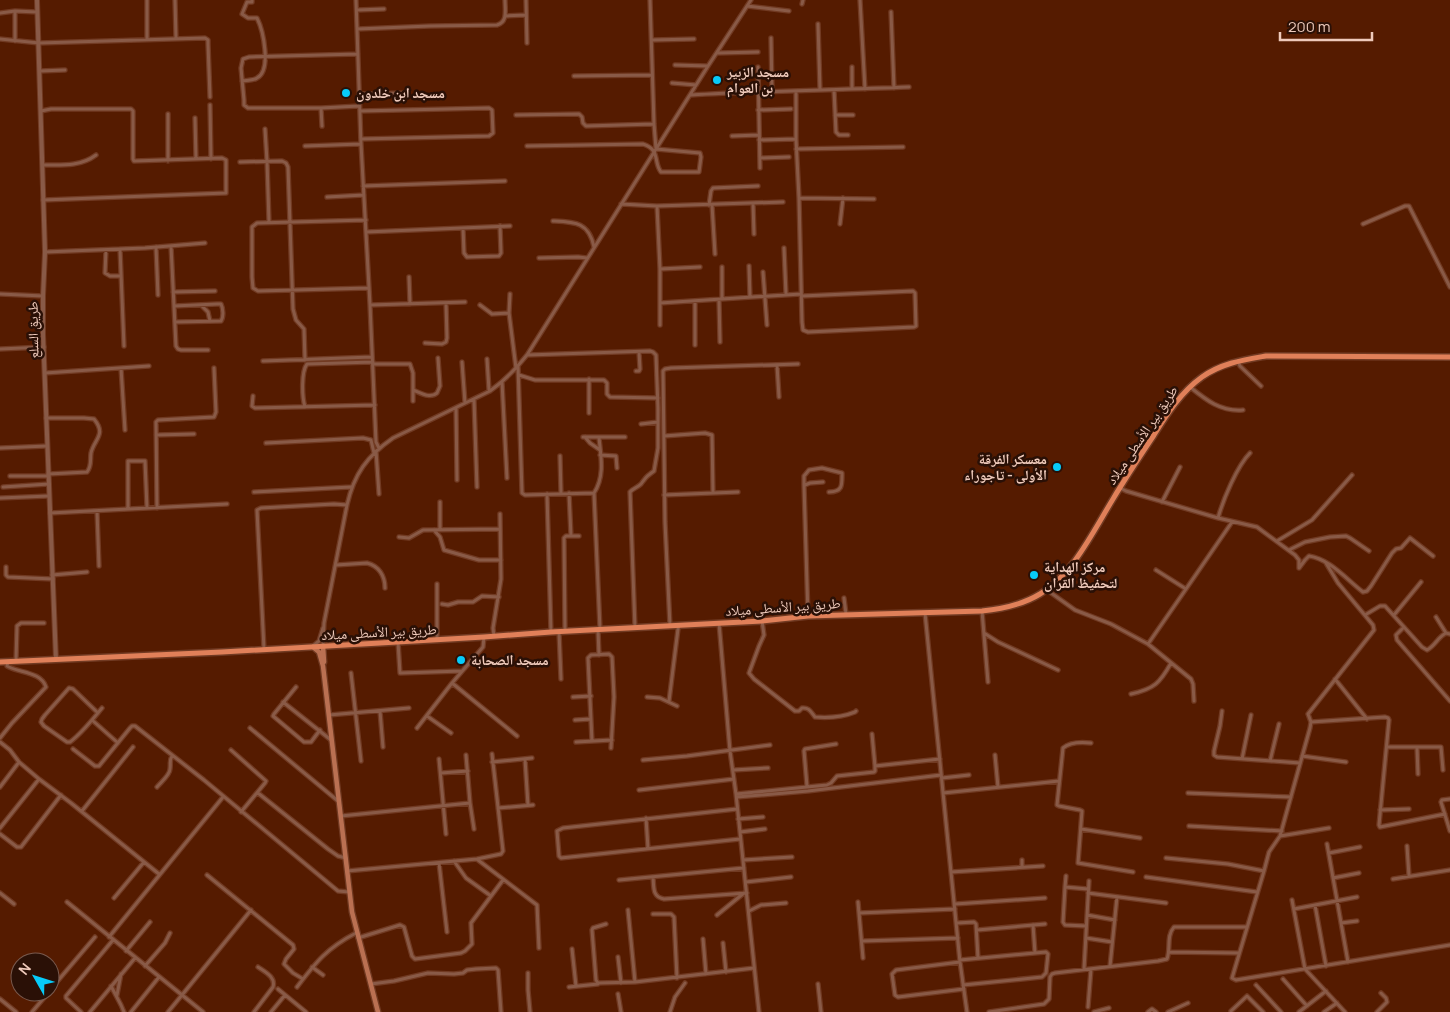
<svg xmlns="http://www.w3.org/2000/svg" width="1450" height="1012" viewBox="0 0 1450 1012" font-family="Manrope,'Noto Naskh Arabic',sans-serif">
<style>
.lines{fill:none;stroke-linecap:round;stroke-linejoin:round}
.minor-casing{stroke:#713a22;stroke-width:5.5}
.tertiary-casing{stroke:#713a22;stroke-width:6}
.secondary-casing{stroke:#713a22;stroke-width:7}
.primary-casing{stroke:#713a22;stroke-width:8}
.minor{stroke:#895a47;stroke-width:3}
.tertiary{stroke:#895a47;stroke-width:4}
.secondary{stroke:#ba7052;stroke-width:4.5}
.primary{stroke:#e08059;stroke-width:5}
.poi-dot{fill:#07cbf9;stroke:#2a1006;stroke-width:2}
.labels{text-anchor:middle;stroke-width:5;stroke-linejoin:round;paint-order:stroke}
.poi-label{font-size:14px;font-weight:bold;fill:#efcabb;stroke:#2a1006;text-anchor:start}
.street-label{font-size:14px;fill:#efcabb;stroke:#2a1006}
</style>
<rect width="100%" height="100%" fill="#551b00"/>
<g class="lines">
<defs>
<path id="minor" d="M147,0V39
M175,0L176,38
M356,0L361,144L370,305L376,442L379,448
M526,0L527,43
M860,0L865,89
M802,4L803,0
M747,6L789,11
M357,10L384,9
M15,12V41
M891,12L894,88
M0,13L15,11L37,12
M505,16L526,15
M818,24L820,90
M357,29L430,26L497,25C508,22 505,10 505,0
M771,38L772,90
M0,39L39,43L205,38L208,40V44L210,97
M652,40L694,39
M718,53L758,52
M358,54L249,57L243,59L241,68L244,100V105L248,108H321L359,106
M675,65L708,66
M758,67L760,168
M852,67V89
M40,71L65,70
M574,76L652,75
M242,81C246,80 253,81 257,78C272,70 263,30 257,18H248L242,14L247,2H252V0
M672,83L696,85
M834,90L836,132L839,135H848
M796,91V139L799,198L802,322L803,330L808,332L914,327L916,326L915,293L913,291L802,296
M359,94L404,93
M691,95C764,91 836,90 909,87
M210,105L211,159
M321,108L322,126
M758,110L791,109
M41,111L51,109H131L133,111V159L134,161L222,158L226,160V193L43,200
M360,111L489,108L492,110L493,133L489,136L361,139
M168,114V161
M516,115L579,114L582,117L583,123L586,126L654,124
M835,115H853
M195,118L196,159
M265,129L267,161L269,222
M732,136L759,135
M759,140L796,139
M305,146L361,144
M527,146L643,144C661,150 653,162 661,172H699L701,157L700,153L656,149L654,124L650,0
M796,149L903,147
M760,158L789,157
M240,162L282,161L286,163L288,167L293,309L296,320L304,329L305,360
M43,165C61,165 80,167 96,155
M363,186L505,181
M327,197L364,195
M799,198L874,199
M753,203L754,234
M621,204L657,206L783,202
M709,205L711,191L713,188L758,186
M712,205L715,254
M657,206L660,269V325
M366,220L257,223L252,227V277L253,288L258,291L369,288
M553,221C575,222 589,222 594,247
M840,224L843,198
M1363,224L1405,206H1409L1450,287
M463,228L464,253L467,257L499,256L501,253L500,226
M366,232L510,226
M171,246L176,346L178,349L181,350H208
M156,247L158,295
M784,248L786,294
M120,249L124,346
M106,250L105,273L110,276H121
M45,252L145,248L205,243
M539,258L578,257L587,258
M749,266L750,297
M722,267V299
M660,269L700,267
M763,272L767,325
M409,277L410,304
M173,292L215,291
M0,294L43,296
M510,294L509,313L516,368
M719,300L720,342
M695,301V345
M660,303L801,294
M201,305L208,312L210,321
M370,305L465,302
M480,305L492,314L509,313
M174,306L217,304H221C223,308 224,317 221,321L175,322
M425,343L442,344L446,342L447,338L446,303
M0,349L44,347
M527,355L650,351L653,352L656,355L658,408V448L654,471C647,476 646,477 641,484C637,488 633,488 630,492L635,628
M487,359L489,390
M263,361L372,357
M1238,361L1240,366L1261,386
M462,362L465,403
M373,364H410L413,373V401
M777,365L779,397
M518,366L522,493L525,495L594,493L600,629
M121,368L125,430
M636,371H639L640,369L639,352
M45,373L149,366
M519,375L535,380H604L607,383V394L610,397L658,398
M502,382L507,478
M1190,387C1206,400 1221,412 1243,410
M413,390C421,393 430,399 437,393L440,386L438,358
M253,396L252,406L255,408L375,405
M474,400L477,487
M305,407C302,397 301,372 307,364L373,362
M456,408L457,480
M589,413V379
M46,418H84L94,419C107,435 94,439 91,453C90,460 92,466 87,472L48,474
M641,424L658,422
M156,435L194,434
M664,436L705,433L712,435L713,493
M583,437H625
M585,437L590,443L600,450
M266,443L363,438L371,440L374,453
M0,448L47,446
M376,451L379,494
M600,455L616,456L617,468
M560,456L561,493
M10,476H48
M805,485L810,483L823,482
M3,487L49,484
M1120,488L1126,491L1218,518L1257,527L1295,555L1299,560V568L1305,560L1309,556C1330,559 1347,580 1363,592L1367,591L1371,586L1392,553L1396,549L1401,548L1410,538L1433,556
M254,492L351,487
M569,493L571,536
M594,493C605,476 601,457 599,438
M547,494L551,632
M664,495L738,492
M0,498L49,496
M440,502V530
M1162,502L1180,467
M157,508L156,422L158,420L214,417L216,412L214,368
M128,509V461H145L147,508
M97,511L99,566
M50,513L227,504
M1218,518C1223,500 1237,466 1250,453
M434,530L440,537L444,550L479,560H501
M399,537L409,538L423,530L500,529
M1277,541L1312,520L1352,475
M1289,550L1305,542L1330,537L1346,536L1350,538L1369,551
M1326,563L1338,583L1373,625L1374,630L1308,714L1311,722L1310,728L1280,836L1269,852L1264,871L1232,978L1236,980L1450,945
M336,565L367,563C379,566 385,576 385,588
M6,567V575L8,577L53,579
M1156,570L1186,589L1232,522
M52,575L87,572
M1186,589L1148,644L1191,679L1193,684L1194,701
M1047,590L1075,610L1111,624L1148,644
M844,598L846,614
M442,604L448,605L458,602H473L482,596L499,597
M982,611L988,682
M925,613L960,962L967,1012
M1365,615L1380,606H1385L1422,647L1427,650C1435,646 1438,637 1446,633
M1394,615L1421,582
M808,616L804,485V476L809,470L822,468L842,473C842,485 843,492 829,492
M1436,617L1446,633L1450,634
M762,621L764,635L759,646L749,673L754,679L795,711H799L802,708C809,707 811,712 815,717C828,718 843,717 855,712L856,711
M719,623L730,751L736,794L759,1012
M670,626L665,522L663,371L665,369L671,368L798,364
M1404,627L1396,635L1397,640L1450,701
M598,630L599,655
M565,631L564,538L566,536H579
M559,632L561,679
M984,633L998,642L1058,670
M494,636L493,628L501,579L500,514
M437,640V584
M398,642L400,673L462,671
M313,646L319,641L323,628
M323,646L324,623L347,505C354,474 367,456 393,438L490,391C504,381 516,369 527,355L708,66L751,0
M264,649L257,510L261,508L334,504L347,505
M16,661L17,626L21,623H44
M351,673L361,761
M1335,679L1367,719
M452,683L517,736
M296,687L274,714L273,716L304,742H311L320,730
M1131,694C1154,689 1160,683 1171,663
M573,697L591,696
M647,697L660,698L677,706
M669,701L678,629L679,625
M283,702L331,740
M380,711L383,747
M1222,711L1220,726L1214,751V755L1217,757L1300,763
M98,713L73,689L69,688L45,715L42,719L41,722L44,726L67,742H70C82,733 92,720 102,708
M329,715L409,708
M427,716L451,733
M92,720L118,743
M575,720L591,719
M1311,722L1385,717L1388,718L1389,720L1379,825L1380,827L1445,814
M250,728L338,801
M417,728L452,683L483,647L484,637
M872,734L875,766L940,759
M0,738L12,723L46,687C41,672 21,673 9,667L7,666L8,662
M592,741L588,658L591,655L609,654L612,657L614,697L611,748
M0,742L10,750L19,762L39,779L71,803L159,874
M576,742L612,740
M1091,743C1082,742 1070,742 1063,748L1057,805L1059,806L1080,810L1082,811L1078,863L1133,872
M1387,747H1441L1443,770
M1417,748L1418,774
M73,749L95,766H99L130,728L132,726H135L204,780L338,891L349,892
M231,750L266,781L265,783L241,812
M995,755L998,787
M1302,756L1346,762
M439,759L446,834
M525,759L528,805
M1242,759L1251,715
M643,760L687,756L770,745
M1270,761L1279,724
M492,762L532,758
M733,770L768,768
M441,773L468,771
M942,778L969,775
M807,786L804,751L805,749L836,744
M0,787L19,762
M157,787C161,782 170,775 170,769C171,763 169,761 172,756
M639,790L734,779
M258,793L328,849L338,856L346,858
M943,793L1059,781
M1188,793L1291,797
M736,794L827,785L831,783L837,776L874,772L875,771V766
M737,797L808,791L941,775
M1450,799L1442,800L1441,802L1450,831
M470,803L474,829
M498,808L533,805
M737,809L563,828L557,831L559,856L561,858L740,839
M1380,810L1409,809
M82,811L133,747
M341,816L470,803L466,755
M646,818L648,848
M738,819L763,817
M1189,826L1282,831
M0,828L39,779
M1081,829L1140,838
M740,832L765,829
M0,834L17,847H21L61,795
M1280,836L1329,828
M1327,844L1348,962
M1407,846L1409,876
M1329,853L1360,847
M1166,858L1228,864L1264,871
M478,860L537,905L539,948
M743,860L792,857
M1022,860V867
M454,861L466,878L491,896
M439,863L447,932
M347,871L477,859L501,854L503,851L492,754
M951,872L1043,866
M207,875L293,945L294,949L286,959L284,964L293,973L303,979
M653,877C654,887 652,897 664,899L747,893
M1146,877L1257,892
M1333,878L1359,873
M1393,879L1450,870
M619,880L744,868
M746,882L791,877
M1065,887L1066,876
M0,893L14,904
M1088,893L1166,903
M114,898L144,862
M1292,900L1305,969L1345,1012
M67,902L182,995L168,1012
M858,902L863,958
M955,904L1045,898
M1315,905L1326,966
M1294,909L1357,897
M628,910L635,982
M749,911L761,905L786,903
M859,913L955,909
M653,914H671L674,917L677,978
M717,915L744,893
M1087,915L1115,920
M957,923L974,922L976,924L978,958
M1341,923L1357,921
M606,924L593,928L592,930L596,980L598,983L635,982L754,968
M1033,925L1035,953
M1086,926L1065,925L1063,922L1065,887L1088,889
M977,930L1045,924
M109,937L223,797
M358,938L400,925L404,927L412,956L415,959L461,953L465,951L472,944L471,923L503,880
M1086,938L1112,942
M703,939L706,974
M862,941L958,938
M723,943L726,972
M572,949L576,986
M126,951L150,922
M1169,952L1239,953
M618,957L621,983
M960,960L1046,952L1048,954L1046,973L1042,977L963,985
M960,962L896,970L892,974L895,995L898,997L964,989
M145,966L165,943L170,933
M1110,966L1117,897
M312,967L323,975
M1084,969L1089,881
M528,973V990L530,1012
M1283,979L1307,1006
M371,984L394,981L428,973L454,974L463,973L467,970L476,969L496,968L498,970L501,1012
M818,984L821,1012
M1256,985L1281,1012
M111,986L121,1005L124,1012
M297,987C316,962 327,948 356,933
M569,987L598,984
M278,989L306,1012
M50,990L95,937
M618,994L621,1012
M117,995L121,974
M0,999L16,1012
M1088,1007L1091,969
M1231,1011L1247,996L1263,1012
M32,1012L49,992
M81,1012L66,998V996L113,940
M90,1012L135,958
M131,1012L159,977
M203,1012L182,995L251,910
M254,1012L273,987C276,977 265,972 258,967
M271,1012L285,995
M670,1012L675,997L685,983
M989,1012L1044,1004L1049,999L1050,977L1052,974L1055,973L1158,961L1167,959C1171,949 1166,936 1174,927H1247
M1094,1012L1109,1008
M1148,1012L1152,1009L1156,1012
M1168,1012L1188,1003
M1299,1012L1326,991
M1324,1012L1337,1003
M1377,1012L1387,1002L1386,998L1381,993"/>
<path id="tertiary" d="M37,0L45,252L43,296V334L56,660"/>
<path id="secondary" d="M323,646L324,662
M313,647L319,652L323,666L352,912L378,1012"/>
<path id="primary" d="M0,662L222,652L484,637L551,632L762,621L808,616L982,611C1002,609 1022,605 1040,594C1072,576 1094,530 1113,499C1126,477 1140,456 1154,435C1167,414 1181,392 1202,377C1222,363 1243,360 1266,356L1450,357"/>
</defs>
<use href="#minor" class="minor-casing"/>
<use href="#tertiary" class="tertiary-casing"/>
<use href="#secondary" class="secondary-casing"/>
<use href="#primary" class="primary-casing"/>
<use href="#minor" class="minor"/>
<use href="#tertiary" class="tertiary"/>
<use href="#secondary" class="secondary"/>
<use href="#primary" class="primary"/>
</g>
<g class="poi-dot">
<circle cx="717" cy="80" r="5"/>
<circle cx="346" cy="93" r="5"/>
<circle cx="1057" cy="467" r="5"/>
<circle cx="1034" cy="575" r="5"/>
<circle cx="461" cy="660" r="5"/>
</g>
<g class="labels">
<g class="poi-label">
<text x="727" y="77">مسجد الزبير<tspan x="727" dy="16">بن العوام</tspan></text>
<text x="356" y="98">مسجد ابن خلدون</text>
<text x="1047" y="464" text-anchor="end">معسكر الفرقة<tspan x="1047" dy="16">الأولى - تاجوراء</tspan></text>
<text x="1044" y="572">مركز الهداية<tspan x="1044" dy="16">لتحفيظ القران</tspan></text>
<text x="471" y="665">مسجد الصحابة</text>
</g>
<g class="street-label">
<text transform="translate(33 330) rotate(-91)" y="5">طريق السلع</text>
<text transform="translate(1142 435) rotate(-56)" y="5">طريق بير الأسطى ميلاد</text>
<text transform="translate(783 607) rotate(-4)" y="5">طريق بير الأسطى ميلاد</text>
<text transform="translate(379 632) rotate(-3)" y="5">طريق بير الأسطى ميلاد</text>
</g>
</g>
<g transform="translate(35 977) rotate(309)"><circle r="24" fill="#2a1006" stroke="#795a4e"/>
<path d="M0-4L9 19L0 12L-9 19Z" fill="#07cbf9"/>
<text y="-8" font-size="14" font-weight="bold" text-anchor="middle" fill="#efcabb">N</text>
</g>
<path d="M1280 32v8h92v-8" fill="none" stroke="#efcabb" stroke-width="2.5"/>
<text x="1288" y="32" font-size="15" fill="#efcabb" stroke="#2a1006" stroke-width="4" paint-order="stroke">200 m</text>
</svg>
